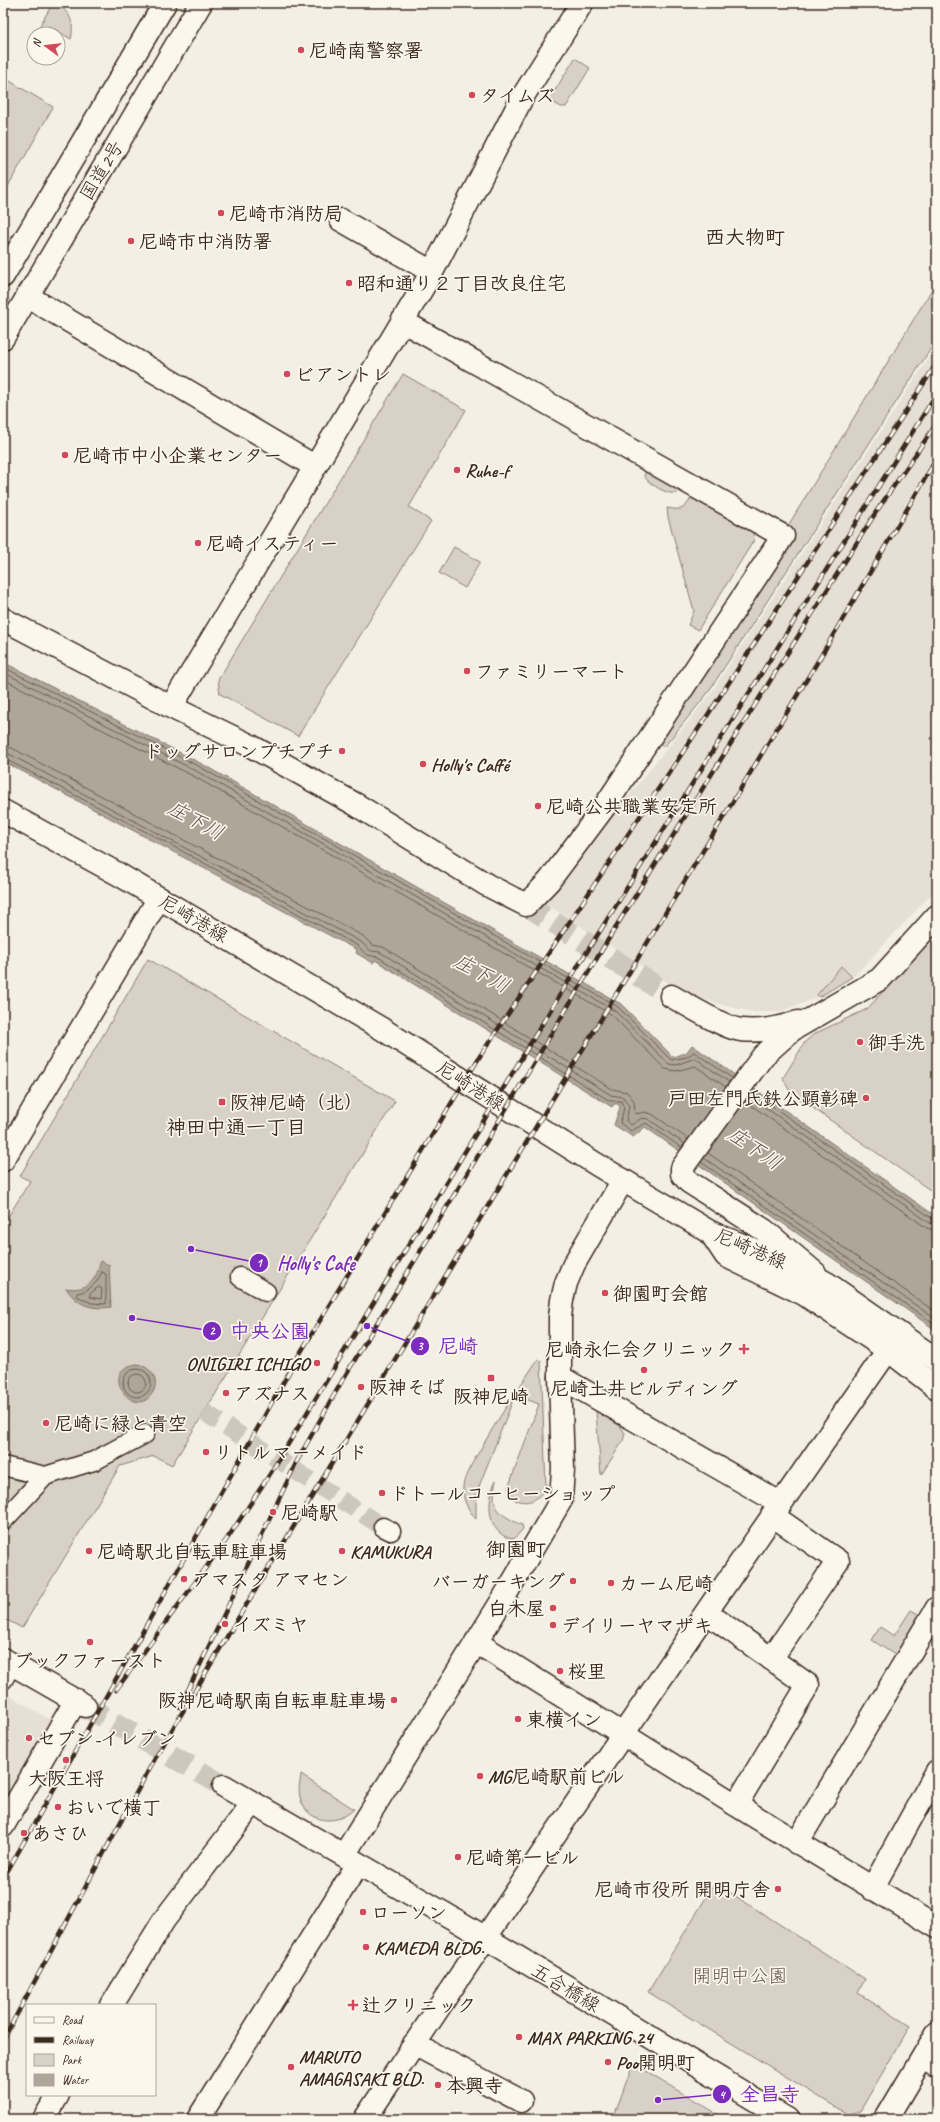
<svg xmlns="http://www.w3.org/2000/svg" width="940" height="2122" viewBox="0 0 940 2122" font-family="Caveat,'Klee One',sans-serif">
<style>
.built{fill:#e5dfd4}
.green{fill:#d8d1c6;stroke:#8a7e72}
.water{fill:#afa69a;stroke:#817468}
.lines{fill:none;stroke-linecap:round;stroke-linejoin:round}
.shore{stroke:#695c50;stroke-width:1}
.pedestrian-tunnel{stroke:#cec8bc;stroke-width:18;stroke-dasharray:18 9;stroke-linecap:butt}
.minor-tunnel{stroke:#cec8bc;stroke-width:22;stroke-dasharray:22 11;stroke-linecap:butt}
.tertiary-tunnel{stroke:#cec8bc;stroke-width:22;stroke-dasharray:22 11;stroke-linecap:butt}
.pedestrian-casing{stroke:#3b2a1e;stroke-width:21}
.minor-casing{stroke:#3b2a1e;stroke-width:25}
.tertiary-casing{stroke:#3b2a1e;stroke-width:25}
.primary-casing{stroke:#3b2a1e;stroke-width:25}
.trunk-casing{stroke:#3b2a1e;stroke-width:25}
.pedestrian{stroke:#fbf7ec;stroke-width:18}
.minor{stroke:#fbf7ec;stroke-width:22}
.tertiary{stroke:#fbf7ec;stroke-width:22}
.primary{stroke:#fbf7ec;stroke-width:22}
.trunk{stroke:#fbf7ec;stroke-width:22}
.rail-casing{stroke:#3b2a1e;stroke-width:4.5}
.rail{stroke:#fbf7ec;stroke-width:3;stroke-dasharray:9;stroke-linecap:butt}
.poi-dot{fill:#d1495b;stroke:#fbf7ec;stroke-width:1.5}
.labels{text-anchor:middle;stroke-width:3.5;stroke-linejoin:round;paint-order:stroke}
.poi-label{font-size:19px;font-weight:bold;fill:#3b2a1e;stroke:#fbf7ec;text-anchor:start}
.street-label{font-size:19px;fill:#3b2a1e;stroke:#fbf7ec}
.park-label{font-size:19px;fill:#625448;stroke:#fbf7ec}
.neighbourhood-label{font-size:20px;font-weight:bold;fill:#3b2a1e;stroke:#fbf7ec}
.water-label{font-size:20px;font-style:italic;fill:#645549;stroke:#fbf7ec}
.leader{fill:none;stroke:#7b2cbf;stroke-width:1.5}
.callout-dot{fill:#7b2cbf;stroke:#fbf7ec;stroke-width:1.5}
.mark-label{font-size:12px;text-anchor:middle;font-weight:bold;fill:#fff}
.callout-label{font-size:20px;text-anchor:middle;font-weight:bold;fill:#7b2cbf;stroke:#fbf7ec;stroke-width:3.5;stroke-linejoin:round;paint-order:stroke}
</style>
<rect width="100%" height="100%" fill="#f3efe4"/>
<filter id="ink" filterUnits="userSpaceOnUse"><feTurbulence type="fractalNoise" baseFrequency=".025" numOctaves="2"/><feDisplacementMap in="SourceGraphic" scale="8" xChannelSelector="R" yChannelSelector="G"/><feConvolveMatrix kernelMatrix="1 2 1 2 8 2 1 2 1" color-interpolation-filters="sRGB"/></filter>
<g filter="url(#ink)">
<path class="built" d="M937,345V888L856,974L819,997L779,1012H753L723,1005L683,993L542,901L577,860L709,696Z
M3,1692L49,1719L50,1728L3,1807Z"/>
<path class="green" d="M53,3C70,9 75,23 71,39L49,26L44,34H35Z
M575,58L590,68L566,107H561L549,100Z
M3,77L53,107L3,195Z
M937,281V339L707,694L664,747L657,741Z
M403,374L466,410L409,507L431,521L298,736L220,694L218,680Z
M647,470L681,488L677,493C669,496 646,483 644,475Z
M693,495L752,525L754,540L698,630L688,625L694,611L668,517L667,508C684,511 684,509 693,495Z
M454,547L480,562L465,588L439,573Z
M937,933V1195L790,1092L783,1078L805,1042L814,1034L867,1009Z
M148,959L395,1101L172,1465L154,1456L120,1466L22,1628L3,1618V1225L30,1181L20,1176Z
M841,966L852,977L819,997L817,995Z
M538,1359L541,1361L546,1487C539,1499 530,1505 515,1500L508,1488L539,1404L515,1395L476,1494V1519C468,1509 462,1500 463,1486C465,1473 474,1461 480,1450C498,1418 518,1389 538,1359Z
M596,1411L620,1426L625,1433L623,1441L601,1475Z
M496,1480C490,1508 498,1514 522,1525L523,1529L514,1539C486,1536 486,1499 496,1480Z
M911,1610L920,1615L895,1655L872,1640L880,1627L894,1636Z
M301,1775L354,1809C336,1827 306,1823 300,1797C298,1789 300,1783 301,1775Z
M715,1883L865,1979L858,1993L910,2026L860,2111L847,2114L648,1992Z
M633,2063L726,2119H613Z"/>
<path class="water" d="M3,662L202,764L621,1004L673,1057L686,1053L692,1045L937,1217V1331L645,1127L633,1137L614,1125L620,1107L618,1104H614L612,1107L375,960L373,963L356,953L357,950L3,761Z
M100,1261L109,1265L111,1307C91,1310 77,1305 66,1288C86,1292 98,1280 100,1261Z
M138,1364C149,1367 159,1377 154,1390C137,1426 94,1368 138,1364Z"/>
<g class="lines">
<path class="shore" d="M3,667L200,767L618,1007L671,1060L687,1057L694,1052L732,1078
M3,672L198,772L615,1011L669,1064L676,1065L695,1058L729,1082
M3,679L195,777L612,1015L665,1069L676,1071L695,1066L726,1087
M3,747L12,748L363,936L372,945L383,947L612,1089L627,1092L634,1101L635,1114L644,1112L652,1114L688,1139
M3,753L9,754L361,942L371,951L380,952L611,1095L623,1097L629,1106L626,1121L631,1125L642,1118L648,1119L685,1144
M3,758L154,836L358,946C366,955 366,955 378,957L610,1101H621L624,1108L620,1123L631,1131L646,1123L682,1148
M752,1092L933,1219L937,1220
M749,1096L930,1223L937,1225
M745,1101L927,1228L937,1231
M708,1153L937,1313
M704,1158L937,1320
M701,1162L937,1326
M102,1272L106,1274V1304L91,1303L77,1296V1293C90,1291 97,1283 102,1272Z
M99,1287L102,1289L101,1299L90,1297V1294Z
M123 1383a14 14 0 1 1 28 0a14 14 0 1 1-28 0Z
M128 1383a9 9 0 1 1 18 0a9 9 0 1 1-18 0Z"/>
<path class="pedestrian-tunnel" d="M204,1412L383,1527"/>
<path class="minor-tunnel" d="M526,905L671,996"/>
<path class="tertiary-tunnel" d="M85,1706L224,1786"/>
<defs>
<path id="pedestrian" d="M240,1277L266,1292
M3,1466L45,1476L94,1461L145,1434
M3,1521L45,1476
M383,1527L391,1531
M3,1680L12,1664"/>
<path id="minor" d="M341,220L432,272
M27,296L314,466
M3,619L171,707L251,746L355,804L487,885L526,905L549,881L605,806L783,536L402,321
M171,707L432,272L523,96L582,3
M671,996C688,1005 724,1028 741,1030C760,1032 780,1028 798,1022
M3,1160L159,898
M710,1232L726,1256L804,1294L888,1350L937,1388
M815,1273L764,1230L689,1182L682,1174V1168L763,1056L792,1030L880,979L937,916
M560,1377L780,1503
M707,1613L808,1685L736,1805
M476,1642L736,1805L937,1927
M771,1659L838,1561L772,1515
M3,1826L76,1700
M797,1843L937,1608
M872,1889L937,1771
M112,2005L164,1920L253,1803
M414,2044L521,2101
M923,2058L937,2066
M44,2119L58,2095
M365,2119C536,1860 710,1604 888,1350"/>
<path id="tertiary" d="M3,1659L85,1706
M224,1786L459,1922L787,2119
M344,1855L503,1599L561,1500L563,1469L560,1377V1317L562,1300L566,1283L574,1264L623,1180
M198,2119L358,1864
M886,2119L937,2033"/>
<path id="primary" d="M3,811L118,874L382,1029L596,1164L710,1232L799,1268L828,1284L937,1360"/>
<path id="trunk" d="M3,276L165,3
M3,338L201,3"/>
</defs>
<use href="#pedestrian" class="pedestrian-casing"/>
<use href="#minor" class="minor-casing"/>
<use href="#tertiary" class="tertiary-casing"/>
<use href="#primary" class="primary-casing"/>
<use href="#trunk" class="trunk-casing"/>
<use href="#pedestrian" class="pedestrian"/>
<use href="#minor" class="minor"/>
<use href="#tertiary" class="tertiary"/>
<use href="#primary" class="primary"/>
<use href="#trunk" class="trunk"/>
<defs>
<path id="rail" d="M116,1690L227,1539L270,1474L553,1006L937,393
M180,1707L297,1461L342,1381L617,925L876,512L937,423
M3,1879L296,1360L480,1056L717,701L937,363
M3,2040L153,1762L231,1630L821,656L937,458"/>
</defs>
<use href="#rail" class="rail-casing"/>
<use href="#rail" class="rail"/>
</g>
</g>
<g class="poi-dot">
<circle cx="301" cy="50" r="4"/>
<circle cx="472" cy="95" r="4"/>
<circle cx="221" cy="213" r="4"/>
<circle cx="131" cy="241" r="4"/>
<circle cx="349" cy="283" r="4"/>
<circle cx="287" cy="374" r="4"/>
<circle cx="65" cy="455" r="4"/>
<circle cx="457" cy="470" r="4"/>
<circle cx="198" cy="543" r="4"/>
<circle cx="467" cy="671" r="4"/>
<circle cx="342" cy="751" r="4"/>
<circle cx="423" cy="764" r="4"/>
<circle cx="538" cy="806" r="4"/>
<circle cx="860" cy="1042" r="4"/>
<circle cx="866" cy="1098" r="4"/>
<rect x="218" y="1098" width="8" height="8" rx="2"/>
<circle cx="605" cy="1293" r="4"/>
<path d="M742 1343h4v4h4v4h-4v4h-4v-4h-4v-4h4z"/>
<circle cx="317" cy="1363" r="4"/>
<circle cx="644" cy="1370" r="4"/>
<rect x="487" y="1374" width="8" height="8" rx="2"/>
<circle cx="361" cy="1387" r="4"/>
<circle cx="226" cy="1393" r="4"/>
<circle cx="46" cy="1423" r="4"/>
<circle cx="206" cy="1452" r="4"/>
<circle cx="382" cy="1493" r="4"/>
<circle cx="273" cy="1512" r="4"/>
<circle cx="89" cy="1551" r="4"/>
<circle cx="342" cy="1551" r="4"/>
<circle cx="184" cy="1579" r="4"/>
<circle cx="573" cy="1581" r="4"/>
<circle cx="611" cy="1583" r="4"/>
<circle cx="553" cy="1608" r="4"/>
<circle cx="225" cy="1624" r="4"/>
<circle cx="553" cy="1625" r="4"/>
<circle cx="90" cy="1642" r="4"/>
<circle cx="560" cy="1671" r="4"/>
<circle cx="394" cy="1700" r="4"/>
<circle cx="518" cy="1719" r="4"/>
<circle cx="29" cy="1738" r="4"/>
<circle cx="66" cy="1760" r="4"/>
<circle cx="480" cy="1776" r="4"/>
<circle cx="58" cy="1807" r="4"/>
<circle cx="24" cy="1833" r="4"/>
<circle cx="458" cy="1857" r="4"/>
<circle cx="778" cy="1889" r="4"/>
<circle cx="363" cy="1912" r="4"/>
<circle cx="366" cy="1947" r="4"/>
<path d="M351 1999h4v4h4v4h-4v4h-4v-4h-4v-4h4z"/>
<circle cx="519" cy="2037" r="4"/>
<circle cx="608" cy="2062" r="4"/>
<circle cx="291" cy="2067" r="4"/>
<circle cx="438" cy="2085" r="4"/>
</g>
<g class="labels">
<g class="poi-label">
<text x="309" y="57">尼崎南警察署</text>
<text x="480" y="102">タイムズ</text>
<text x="229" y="220">尼崎市消防局</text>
<text x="139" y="248">尼崎市中消防署</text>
<text x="357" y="290">昭和通り２丁目改良住宅</text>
<text x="295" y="381">ビアントレ</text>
<text x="73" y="462">尼崎市中小企業センター</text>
<text x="465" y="477">Ruhe-f</text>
<text x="206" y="550">尼崎イスティー</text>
<text x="475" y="678">ファミリーマート</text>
<text x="334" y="758" text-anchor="end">ドッグサロンプチプチ</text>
<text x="431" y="771">Holly's Caffé</text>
<text x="546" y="813">尼崎公共職業安定所</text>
<text x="868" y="1049">御手洗</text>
<text x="858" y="1105" text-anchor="end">戸田左門氏鉄公顕彰碑</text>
<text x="230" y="1109">阪神尼崎（北）</text>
<text x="613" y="1300">御園町会館</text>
<text x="735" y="1356" text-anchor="end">尼崎永仁会クリニック</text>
<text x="309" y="1370" text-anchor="end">ONIGIRI ICHIGO</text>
<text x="369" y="1394">阪神そば</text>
<text x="644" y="1395" text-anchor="middle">尼崎土井ビルディング</text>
<text x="234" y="1400">アズナス</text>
<text x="491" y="1403" text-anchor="middle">阪神尼崎</text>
<text x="54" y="1430">尼崎に緑と青空</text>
<text x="214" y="1459">リトルマーメイド</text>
<text x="390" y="1500">ドトールコーヒーショップ</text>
<text x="281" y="1519">尼崎駅</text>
<text x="97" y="1558">尼崎駅北自転車駐車場</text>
<text x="350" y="1558">KAMUKURA</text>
<text x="192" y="1586">アマスタ アマセン</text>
<text x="565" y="1588" text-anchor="end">バーガーキング</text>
<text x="619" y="1590">カーム尼崎</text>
<text x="545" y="1615" text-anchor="end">白木屋</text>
<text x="233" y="1631">イズミヤ</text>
<text x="561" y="1632">デイリーヤマザキ</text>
<text x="90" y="1667" text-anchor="middle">ブックファースト</text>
<text x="568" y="1678">桜里</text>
<text x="386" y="1707" text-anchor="end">阪神尼崎駅南自転車駐車場</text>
<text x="526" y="1726">東横イン</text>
<text x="37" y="1745">セブン-イレブン</text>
<text x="488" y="1783">MG尼崎駅前ビル</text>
<text x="66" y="1785" text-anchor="middle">大阪王将</text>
<text x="66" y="1814">おいで横丁</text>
<text x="32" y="1840">あさひ</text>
<text x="466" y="1864">尼崎第一ビル</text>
<text x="770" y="1896" text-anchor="end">尼崎市役所 開明庁舎</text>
<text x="371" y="1919">ローソン</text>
<text x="374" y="1954">KAMEDA BLDG.</text>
<text x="362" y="2012">辻クリニック</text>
<text x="527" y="2044">MAX PARKING 24</text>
<text x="299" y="2063">MARUTO<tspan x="299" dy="22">AMAGASAKI BLD.</tspan></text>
<text x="616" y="2069">Poo開明町</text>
<text x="446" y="2092">本興寺</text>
</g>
<g class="street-label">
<text transform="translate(101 170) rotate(-59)" y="7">国道2号</text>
<text transform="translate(194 918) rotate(30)" y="7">尼崎港線</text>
<text transform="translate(471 1085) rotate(32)" y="7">尼崎港線</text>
<text transform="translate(751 1248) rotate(23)" y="7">尼崎港線</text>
<text transform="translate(566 1987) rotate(31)" y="7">五合橋線</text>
</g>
<g class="park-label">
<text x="740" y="1982">開明中公園</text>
</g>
<g class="neighbourhood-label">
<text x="745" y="244">西大物町</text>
<text x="236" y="1134">神田中通一丁目</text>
<text x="516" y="1556">御園町</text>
</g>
<g class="water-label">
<text transform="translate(196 820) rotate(28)" y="7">庄下川</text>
<text transform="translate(482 973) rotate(28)" y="7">庄下川</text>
<text transform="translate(755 1148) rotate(34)" y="7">庄下川</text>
</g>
</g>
<path class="leader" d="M191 1249L259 1263M132 1318L212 1331M367 1326L420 1346M658 2100L722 2094"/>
<g class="callout-dot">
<circle cx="191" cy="1249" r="4"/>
<circle cx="132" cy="1318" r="4"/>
<circle cx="367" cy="1326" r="4"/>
<circle cx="658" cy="2100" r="4"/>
<circle cx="259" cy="1263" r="10"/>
<circle cx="212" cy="1331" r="10"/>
<circle cx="420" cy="1346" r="10"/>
<circle cx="722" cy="2094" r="10"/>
</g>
<g class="mark-label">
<text x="259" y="1267">1</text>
<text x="212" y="1335">2</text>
<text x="420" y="1350">3</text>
<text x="722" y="2099">4</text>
</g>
<g class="callout-label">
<text x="316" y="1270">Holly's Cafe</text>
<text x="270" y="1338">中央公園</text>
<text x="458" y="1353">尼崎</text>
<text x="770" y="2101">全昌寺</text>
</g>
<rect width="940" height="2122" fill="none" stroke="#fbf7ec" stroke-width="16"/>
<rect x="8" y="8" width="924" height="2106" fill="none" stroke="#3b2a1e" stroke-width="1.5" filter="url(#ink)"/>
<rect x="26" y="2004" width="130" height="92" fill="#fbf7ec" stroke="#aea59a"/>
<rect x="34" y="2017" width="20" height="6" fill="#fbf7ec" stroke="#aea59a"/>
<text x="62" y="2024" font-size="12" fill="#3b2a1e">Road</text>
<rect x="34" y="2037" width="20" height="6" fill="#3b2a1e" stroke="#aea59a"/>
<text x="62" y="2044" font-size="12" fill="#3b2a1e">Railway</text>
<rect x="34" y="2054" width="20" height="12" fill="#d8d1c6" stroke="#aea59a"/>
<text x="62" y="2064" font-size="12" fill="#3b2a1e">Park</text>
<rect x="34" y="2074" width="20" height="12" fill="#afa69a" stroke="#aea59a"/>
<text x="62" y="2084" font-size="12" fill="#3b2a1e">Water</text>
<g transform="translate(46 46) rotate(285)"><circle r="19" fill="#fbf7ec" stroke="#aea59a"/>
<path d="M0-3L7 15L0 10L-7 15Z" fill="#d1495b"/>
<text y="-6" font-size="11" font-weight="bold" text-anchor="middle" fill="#3b2a1e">N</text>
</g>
</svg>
